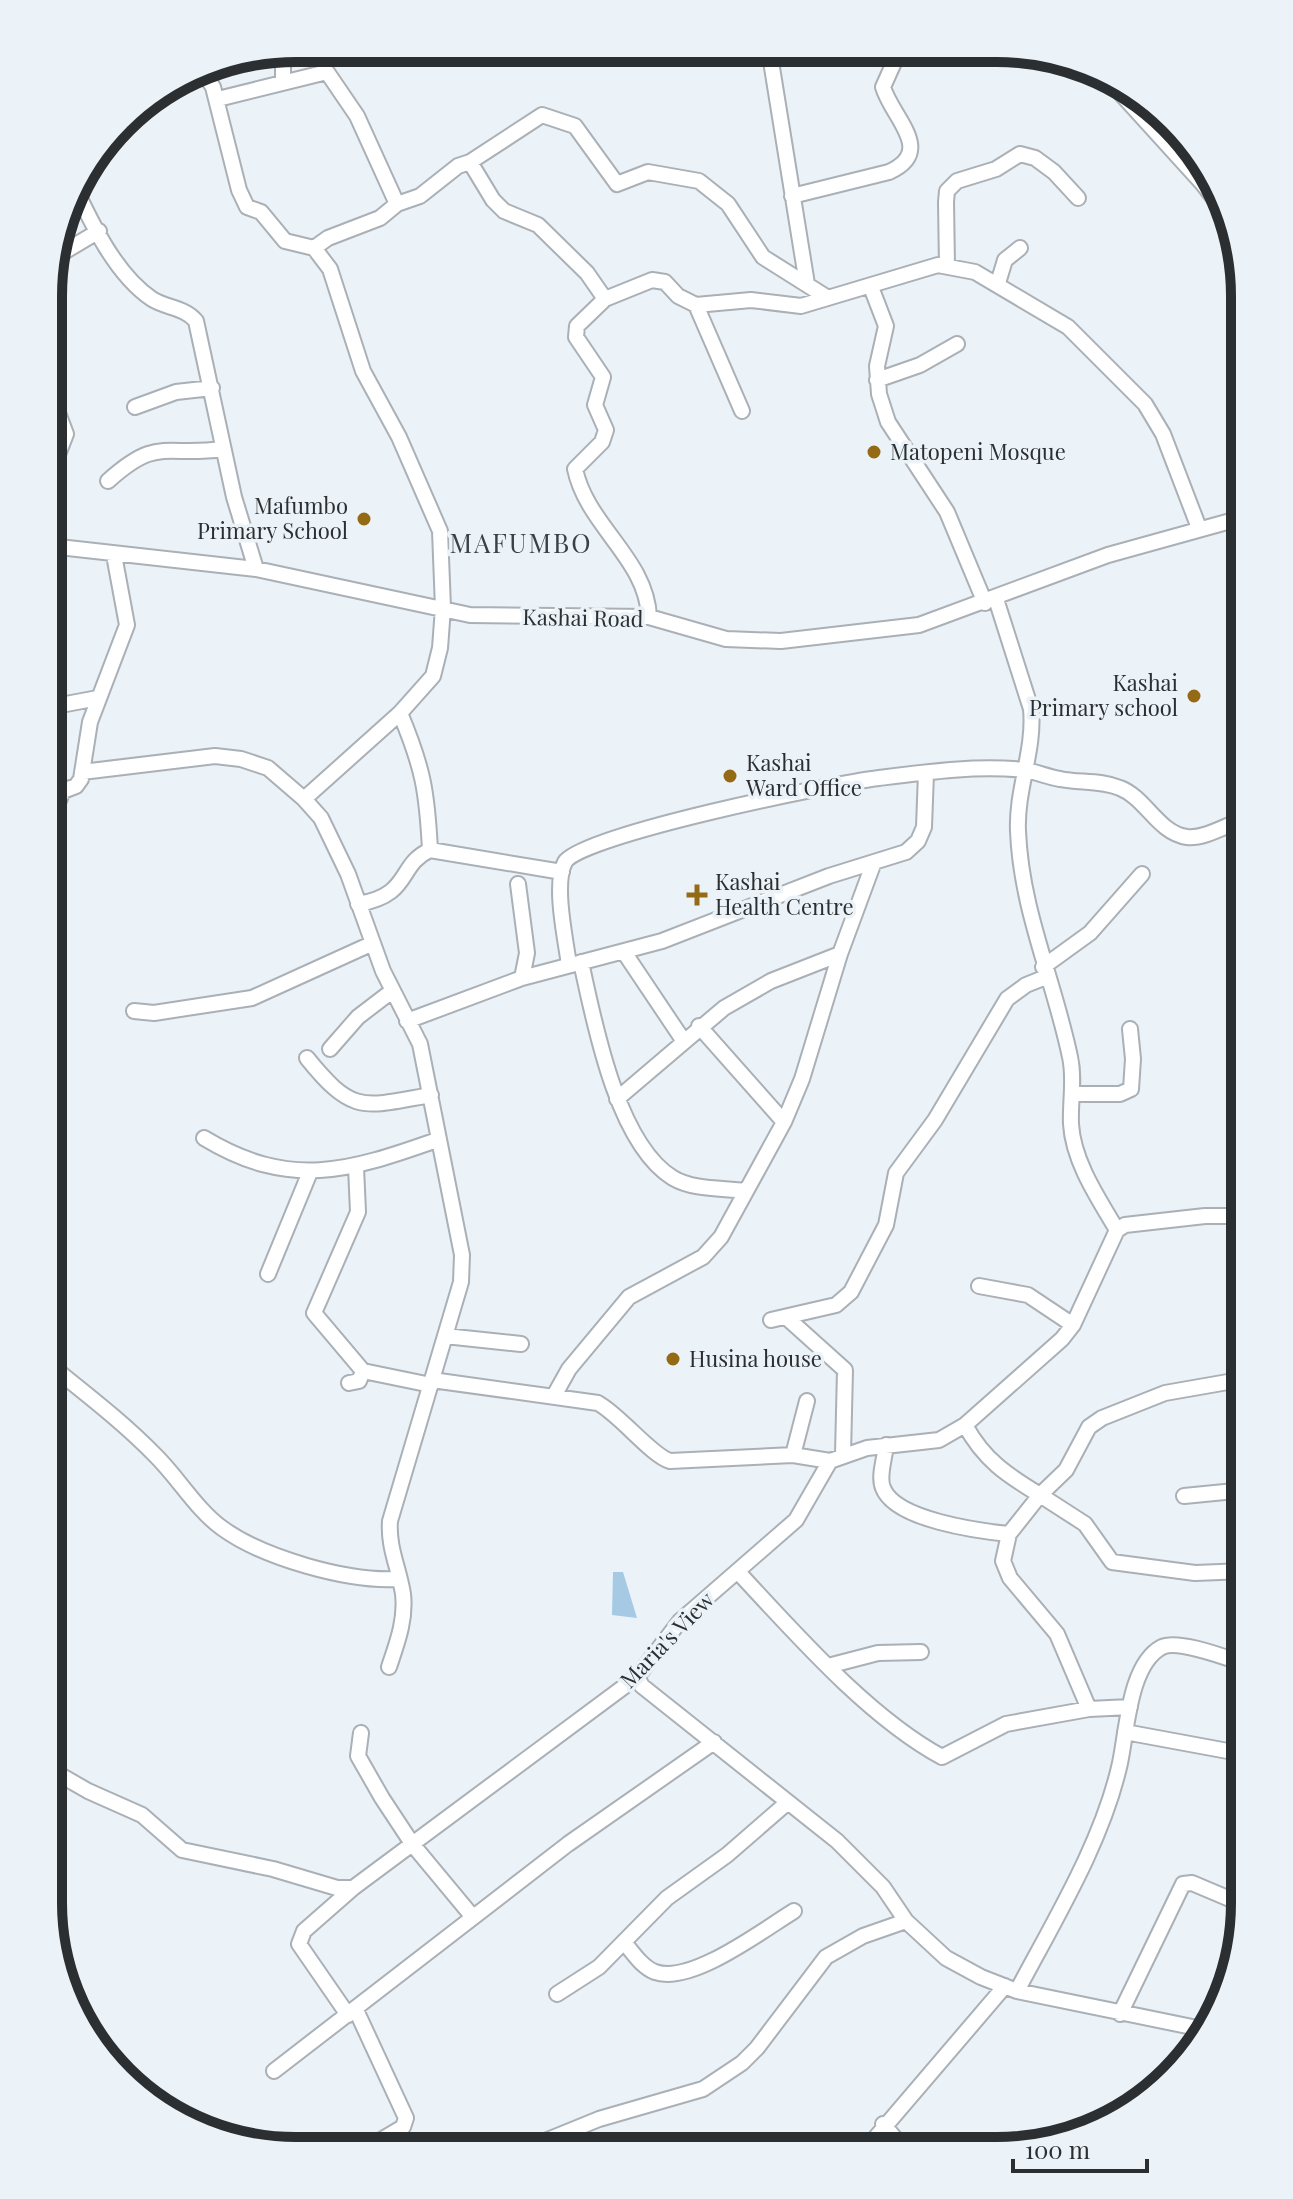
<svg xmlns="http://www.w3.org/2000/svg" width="1293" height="2199" viewBox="0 0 1293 2199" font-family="'Playfair Display',serif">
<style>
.green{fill:#a6c9e4}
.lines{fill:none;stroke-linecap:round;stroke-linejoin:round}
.minor-casing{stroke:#aab0b5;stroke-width:18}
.minor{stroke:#fff;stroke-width:14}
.poi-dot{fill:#946a14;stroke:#ebf2f8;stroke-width:3}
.labels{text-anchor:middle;stroke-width:7;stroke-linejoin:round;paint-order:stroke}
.poi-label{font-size:22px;fill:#2c2f31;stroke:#ebf2f8;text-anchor:start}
.street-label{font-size:22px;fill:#2c2f31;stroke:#ebf2f8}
.quarter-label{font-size:26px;letter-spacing:2px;fill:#3b4045;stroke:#ebf2f8}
.rim{fill:none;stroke:#2c2f31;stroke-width:10}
</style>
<rect width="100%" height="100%" fill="#ebf2f8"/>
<path class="green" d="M613,1572H623L637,1618L612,1615Z"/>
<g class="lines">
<defs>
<path id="minor" d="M769,49L807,284
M278,52L283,65V83
M185,77C199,72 206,75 213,87L239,190L247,207L261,212L285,241L314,248L330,269L363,371L399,437L440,531L443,608L440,648L433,676L400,713L304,799
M1113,85L1202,183L1230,219
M218,99L327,72L357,116L397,204
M470,162L493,200L504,211L538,225L587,273L605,299
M74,186C92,224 116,275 152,299C166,308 184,307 196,321L234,497L256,569
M792,196L889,172C936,151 892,118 883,87L896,58L894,50
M314,248L328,238L380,218L397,204L420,196L458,166L470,162L542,115L575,126L617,184L648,172L699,181L728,204L763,257L828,298
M52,259L99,231
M947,266L946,202L947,191L957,181L996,169L1020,154L1035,158L1054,172L1078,198
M998,283L1005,260L1020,248
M871,287L886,326L877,366L879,394L888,422L947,512L985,603
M696,305L742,411
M877,380L920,365L957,344
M135,407L176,392L212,388
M50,475L66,434L50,392
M108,481C158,436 164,457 223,449
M50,546L256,569L470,615L649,617L726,639L781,641L919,625L1108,555L1245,517
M996,599L1031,709C1035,750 1016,790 1018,831C1021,910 1054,980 1070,1057C1075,1079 1070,1101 1071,1124C1073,1161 1098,1198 1117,1230
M649,617C647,559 587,526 575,469L602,442L606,430L595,405L603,377L576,337L577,326L605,299L652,280L665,282L678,296L696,305L751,300L801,306L938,265L975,272L1068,327L1145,404L1163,434L1199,528
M50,707L98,698
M400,713C423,768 427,791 430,850
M82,772L215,756L241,759L268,768L304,799L321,818L348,874L383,971L420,1044L462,1255L461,1282L390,1521C388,1548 399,1568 403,1594C406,1620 397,1643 389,1667
M49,824L63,791L76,786L81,779L90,722L127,625L114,555
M518,884L527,953L522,978
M49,890V887
M358,904C412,895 397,865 430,850L562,872
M624,952L683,1040
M581,962C594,1022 617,1144 673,1178C693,1190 723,1188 745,1191
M569,965C566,941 553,884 565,862C581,835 836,783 879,778C926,772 978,765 1025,770C1036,772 1048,777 1060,779C1079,783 1101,780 1120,788C1146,798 1158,833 1187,837C1205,839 1228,824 1245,819
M1043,967L1090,933L1142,874
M134,1011L154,1013L252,998L371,944
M407,1021L522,978L662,941L829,876L906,852L918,841L924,827L926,773
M699,1026L784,1122
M330,1049L358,1017L392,991
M307,1058C353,1115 363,1107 431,1095
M1073,1094H1120L1131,1089L1133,1059L1130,1029
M617,1099L724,1008L771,981L840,954
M204,1138C290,1190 349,1171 437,1140
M1117,1230L1125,1225L1205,1216H1245
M268,1274L310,1172
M979,1286L1028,1295L1073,1325
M786,1317L845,1370L843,1454
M771,1320L836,1305L851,1292L886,1225L896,1173L935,1120L1007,999L1026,985L1046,977
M445,1336L521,1344
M49,1364C86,1394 123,1422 156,1456C179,1479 197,1510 222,1528C263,1558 348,1582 398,1579
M363,1371L431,1385
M432,1380L598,1403C621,1416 652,1456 670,1461L793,1455L830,1461
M349,1383L359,1381L363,1371L314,1313L358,1212L356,1167
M555,1394L569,1369L629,1297L703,1257L721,1237L784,1122L802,1079L840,954L874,862
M965,1425C984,1460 1007,1475 1040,1495L1066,1470L1089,1427L1102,1418L1165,1393L1245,1379
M886,1445C885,1457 878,1477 883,1488C895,1520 979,1531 1009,1534
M793,1455L807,1401
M1184,1496L1245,1490
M738,1572C795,1633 868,1717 942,1757L1006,1724L1089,1709L1130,1707
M828,1666L878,1653L921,1652
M637,1677L642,1686L837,1841L883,1887L906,1921L946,1958L981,1977L1017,1991L1207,2030
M1089,1709L1057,1634L1010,1578L1003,1561L1009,1534L1040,1495L1085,1524L1112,1562L1195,1573L1245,1571
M1125,1732L1244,1754
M361,1733L358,1756L382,1798L413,1845L472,1916
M48,1768L88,1791L142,1815L182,1850L273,1869L337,1888H353L637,1677L680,1621L796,1520L830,1461L867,1448L939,1440L965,1425L1062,1339L1073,1325L1117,1230
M624,1942C633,1953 642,1967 655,1972C691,1985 763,1930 794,1911
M1017,1991C1054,1921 1103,1841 1120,1763C1127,1731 1129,1664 1162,1647C1178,1639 1227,1658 1245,1664
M557,1994L599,1967L667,1898L727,1855L788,1802
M356,2010L406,2118L403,2127L366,2149
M1120,2014L1183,1884L1192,1883L1244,1905
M348,2015L299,1944L304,1931L353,1888
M274,2071L568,1844L714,1742
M883,2124L906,2151
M523,2150L599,2119L703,2089L742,2063L757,2048L826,1957L863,1936L906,1921
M864,2151L1005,1986"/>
</defs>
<use href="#minor" class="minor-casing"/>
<use href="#minor" class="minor"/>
</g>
<g class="poi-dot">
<circle cx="874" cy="452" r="8"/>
<circle cx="364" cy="519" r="8"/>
<circle cx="1194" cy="696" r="8"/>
<circle cx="730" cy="776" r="8"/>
<path d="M693 883h8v8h8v8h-8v8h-8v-8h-8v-8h8z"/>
<circle cx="673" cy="1359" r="8"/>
</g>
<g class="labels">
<g class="poi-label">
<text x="890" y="460">Matopeni Mosque</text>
<text x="348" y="514" text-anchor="end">Mafumbo<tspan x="348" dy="25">Primary School</tspan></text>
<text x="1178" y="691" text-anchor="end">Kashai<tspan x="1178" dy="25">Primary school</tspan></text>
<text x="746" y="771">Kashai<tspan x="746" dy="25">Ward Office</tspan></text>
<text x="715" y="890">Kashai<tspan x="715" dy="25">Health Centre</tspan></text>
<text x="689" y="1367">Husina house</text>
</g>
<g class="street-label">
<text transform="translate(583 618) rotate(1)" y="8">Kashai Road</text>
<text transform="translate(667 1640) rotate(-46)" y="8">Maria's View</text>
</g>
<g class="quarter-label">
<text x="521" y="553">MAFUMBO</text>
</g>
</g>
<path d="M0 0H1293V2199H0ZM296 62H997A234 234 0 0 1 1231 296V1903A234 234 0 0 1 997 2137H296A234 234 0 0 1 62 1903V296A234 234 0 0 1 296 62Z" fill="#ebf2f8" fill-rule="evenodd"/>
<path class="rim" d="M296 62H997A234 234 0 0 1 1231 296V1903A234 234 0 0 1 997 2137H296A234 234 0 0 1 62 1903V296A234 234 0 0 1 296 62Z"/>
<path d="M1013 2159v12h134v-12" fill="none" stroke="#2c2f31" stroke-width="4"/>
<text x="1025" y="2159" font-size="24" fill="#2c2f31" stroke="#ebf2f8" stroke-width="6" paint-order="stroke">100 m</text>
</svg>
